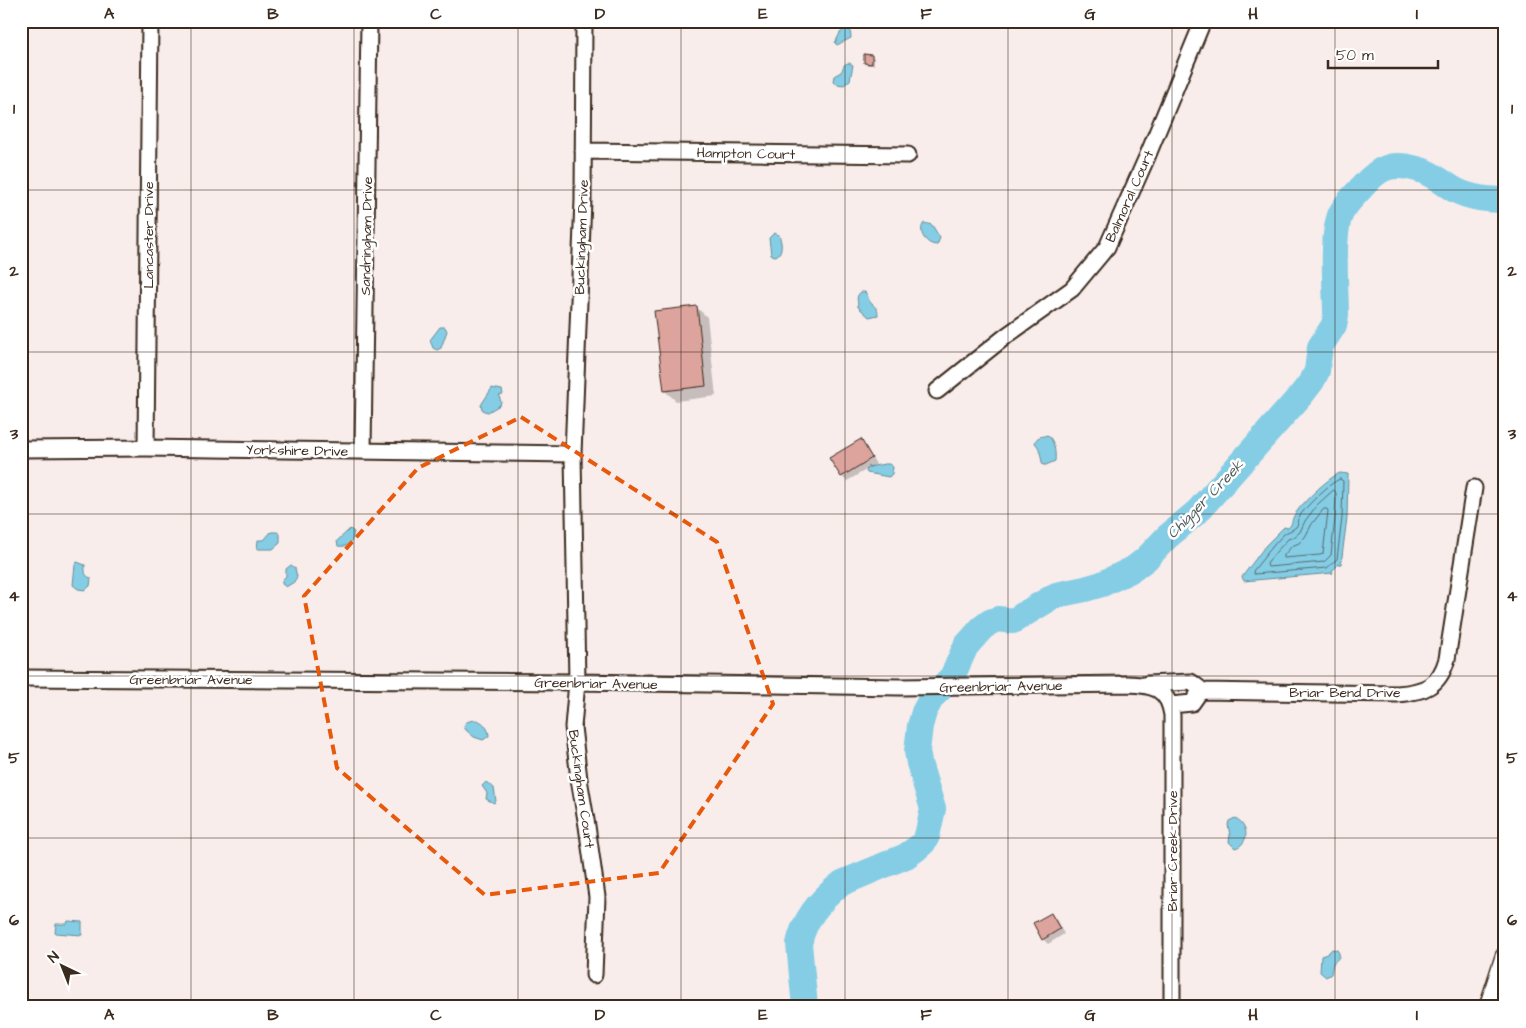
<svg xmlns="http://www.w3.org/2000/svg" width="1526" height="1028" viewBox="0 0 1526 1028" font-family="'Architects Daughter',sans-serif">
<style>
.water{fill:#84cde5;stroke:#678c95}
.shadow{fill:#0003}
.lines{fill:none;stroke-linecap:round;stroke-linejoin:round}
.shore{stroke:#586b6e;stroke-width:1}
.river{stroke:#84cde5;stroke-width:26}
.building{fill:#dda39d;stroke:#3b2a1e}
.minor-casing{stroke:#3b2a1e;stroke-width:19}
.major-casing{stroke:#3b2a1e;stroke-width:22}
.minor{stroke:#fff;stroke-width:15}
.major{stroke:#fff;stroke-width:19}
.marked{fill:none;stroke:#e8590c;stroke-width:4;stroke-dasharray:10 6;stroke-linejoin:round}
.grid{fill:none;stroke:#3b2a1e;stroke-width:1;stroke-opacity:0.55}
.labels{text-anchor:middle;stroke-width:5;stroke-linejoin:round;paint-order:stroke}
.street-label{font-size:14px;fill:#3b2a1e;stroke:#fff}
.water-label{font-size:15px;font-style:italic;fill:#515b5a;stroke:#fff}
.neatline{fill:none;stroke:#3b2a1e;stroke-width:2}
.grid-label{font-size:16px;text-anchor:middle;font-weight:bold;fill:#3b2a1e}
</style>
<rect width="100%" height="100%" fill="#f8edeb"/>
<filter id="ink" filterUnits="userSpaceOnUse"><feTurbulence type="fractalNoise" baseFrequency=".02" numOctaves="2"/><feDisplacementMap in="SourceGraphic" scale="10" xChannelSelector="R" yChannelSelector="G"/><feConvolveMatrix kernelMatrix="1 2 1 2 8 2 1 2 1" color-interpolation-filters="sRGB"/></filter>
<g filter="url(#ink)">
<path class="water" d="M847,27H850L851,38L837,45L835,43L840,33Z
M849,63L853,65L850,80L844,85L837,84L833,81L834,76L841,72C844,68 842,64 849,63Z
M924,223L932,225L940,238L937,245C926,245 917,232 924,223Z
M774,233L779,235C782,243 783,252 776,256L771,255L769,238Z
M861,292H865C868,295 868,299 870,302C875,307 878,308 878,315L869,317L858,307C858,301 855,296 861,292Z
M440,327H445L447,331L441,348L437,350L433,348L430,340Z
M492,388L502,390L503,394L499,396L501,402L500,405L488,412L484,411L482,409L481,405Z
M1047,435C1054,439 1056,452 1055,461L1046,465H1043C1040,457 1041,448 1035,443C1036,436 1042,437 1047,435Z
M885,464H889L893,467L892,474L889,477L867,473L866,471L868,467Z
M1340,473L1348,474L1347,518L1341,564H1339L1332,571L1333,573L1244,581L1242,577L1266,545L1284,527L1288,528C1293,523 1291,523 1293,518C1297,507 1329,477 1340,473Z
M350,529L354,532C353,542 348,548 338,546L337,541Z
M271,532H277L280,534V543L273,549H257L258,540H264Z
M77,562L85,565C85,572 84,576 91,578L90,586L85,590L78,589L73,585L75,565Z
M291,565L295,568L297,577L294,582L286,587L282,584V580L286,576V569Z
M475,720C482,720 489,728 489,736L483,740L474,737L466,730L464,727C464,721 470,721 475,720Z
M486,782L494,788L496,801L494,803L486,799L487,793L482,786Z
M1235,818C1249,824 1250,844 1235,848L1229,842L1230,835L1228,825L1229,821Z
M68,921L82,922V935L55,933L56,924H67Z
M1332,949L1337,950C1342,956 1338,959 1333,963L1331,974L1326,977L1320,972L1321,956L1327,954Z"/>
<path class="shadow" d="M872,56L874,58V65H867L865,63Z
M696,307L707,317L716,396L676,401L665,391L656,312Z
M860,441L865,446L876,464L847,481L842,477L831,459Z
M1051,914L1056,919L1064,934L1048,944L1043,939Z"/>
<g class="lines">
<path class="shore" d="M1340,479L1343,481L1342,518L1337,559L1327,568L1254,574L1253,571C1263,559 1272,546 1283,535C1287,531 1292,531 1296,527C1300,521 1296,525 1298,519C1302,510 1330,482 1340,479Z
M1334,490L1336,493L1335,518L1331,555L1324,562L1268,567L1267,564L1275,553L1288,539L1294,537L1300,532L1305,521L1317,505Z
M1324,509H1327L1328,511L1323,554L1320,555L1284,558V555L1292,546L1299,543L1305,537L1312,524Z"/>
<path class="river" d="M805,1007L799,944C804,918 821,899 842,883L906,856L916,849L923,843L927,836L933,809L919,763L917,751L920,726L924,712L932,697L952,677L966,646L982,628L990,622L998,619L1013,621L1056,595L1085,589L1102,584L1133,569L1146,559L1167,537L1198,511L1302,394L1312,381L1317,371L1320,347L1334,325L1336,315C1336,290 1331,234 1341,213C1346,203 1356,194 1363,186C1380,167 1391,162 1417,169C1430,172 1439,180 1450,187C1466,198 1486,200 1505,200"/>
</g>
<path class="building" d="M864,54L872,55V64L864,63Z
M697,306L706,386L664,391L654,311Z
M861,439L872,458L841,477L829,458Z
M1051,913L1060,929L1042,940L1033,923Z"/>
<g class="lines">
<defs>
<path id="minor" d="M584,21L583,200L573,454L577,682L573,727L579,779L587,826L597,897L594,975
M583,151L908,155
M937,391L1006,336L1072,289L1107,247L1147,157L1203,21
M146,448L150,21
M21,449L146,448L573,454
M363,451L369,21
M21,678L577,682L900,687L1128,684C1153,685 1168,688 1172,715V1007
M1147,684L1191,682L1203,691L1397,694C1424,692 1439,687 1447,659L1474,488
M1171,705L1192,703L1199,693L1203,691"/>
<path id="major" d="M1489,1007L1505,957"/>
</defs>
<use href="#minor" class="minor-casing"/>
<use href="#major" class="major-casing"/>
<use href="#minor" class="minor"/>
<use href="#major" class="major"/>
</g>
</g>
<path class="marked" d="M521,417L717,542L773,704L659,873L485,895L337,768L304,596L418,468Z"/>
<path class="grid" d="M191,21V1007M354,21V1007M518,21V1007M681,21V1007M845,21V1007M1008,21V1007M1172,21V1007M1335,21V1007M21,190H1505M21,352H1505M21,514H1505M21,676H1505M21,838H1505"/>
<g class="labels">
<g class="street-label">
<text transform="translate(746 153) rotate(1)" y="5">Hampton Court</text>
<text transform="translate(1129 196) rotate(-66)" y="5">Balmoral Court</text>
<text transform="translate(148 235) rotate(-90)" y="5">Lancaster Drive</text>
<text transform="translate(366 236) rotate(-89)" y="5">Sandringham Drive</text>
<text transform="translate(581 237) rotate(-88)" y="5">Buckingham Drive</text>
<text transform="translate(297 450) rotate(1)" y="5">Yorkshire Drive</text>
<text x="191" y="684">Greenbriar Avenue</text>
<text transform="translate(596 683) rotate(1)" y="5">Greenbriar Avenue</text>
<text transform="translate(1001 686) rotate(-1)" y="5">Greenbriar Avenue</text>
<text x="1345" y="697">Briar Bend Drive</text>
<text transform="translate(582 789) rotate(82)" y="5">Buckingham Court</text>
<text transform="translate(1172 851) rotate(-90)" y="5">Briar Creek Drive</text>
</g>
<g class="water-label">
<text transform="translate(1205 499) rotate(-46)" y="5">Chigger Creek</text>
</g>
</g>
<rect width="1526" height="1028" fill="none" stroke="#fff" stroke-width="55"/>
<g transform="translate(62 966) rotate(317)" stroke="#ffffff" stroke-width="4" paint-order="stroke">
<path d="M0-4L9 19L0 12L-9 19Z" fill="#3b2a1e"/>
<text y="-8" font-size="14" font-weight="bold" text-anchor="middle" fill="#3b2a1e">N</text>
</g>
<path d="M1328 60v8h110v-8" fill="none" stroke="#3b2a1e" stroke-width="2.5"/>
<text x="1336" y="60" font-size="15" fill="#3b2a1e" stroke="#ffffff" stroke-width="4" paint-order="stroke">50 m</text>
<rect x="28" y="28" width="1470" height="972" class="neatline"/>
<g class="grid-label">
<text x="109" y="19">A</text>
<text x="273" y="19">B</text>
<text x="436" y="19">C</text>
<text x="600" y="19">D</text>
<text x="763" y="19">E</text>
<text x="926" y="19">F</text>
<text x="1090" y="19">G</text>
<text x="1253" y="19">H</text>
<text x="1417" y="19">I</text>
<text x="14" y="114">1</text>
<text x="1512" y="114">1</text>
<text x="14" y="276">2</text>
<text x="1512" y="276">2</text>
<text x="14" y="439">3</text>
<text x="1512" y="439">3</text>
<text x="14" y="601">4</text>
<text x="1512" y="601">4</text>
<text x="14" y="763">5</text>
<text x="1512" y="763">5</text>
<text x="14" y="925">6</text>
<text x="1512" y="925">6</text>
<text x="109" y="1020">A</text>
<text x="273" y="1020">B</text>
<text x="436" y="1020">C</text>
<text x="600" y="1020">D</text>
<text x="763" y="1020">E</text>
<text x="926" y="1020">F</text>
<text x="1090" y="1020">G</text>
<text x="1253" y="1020">H</text>
<text x="1417" y="1020">I</text>
</g>
</svg>
